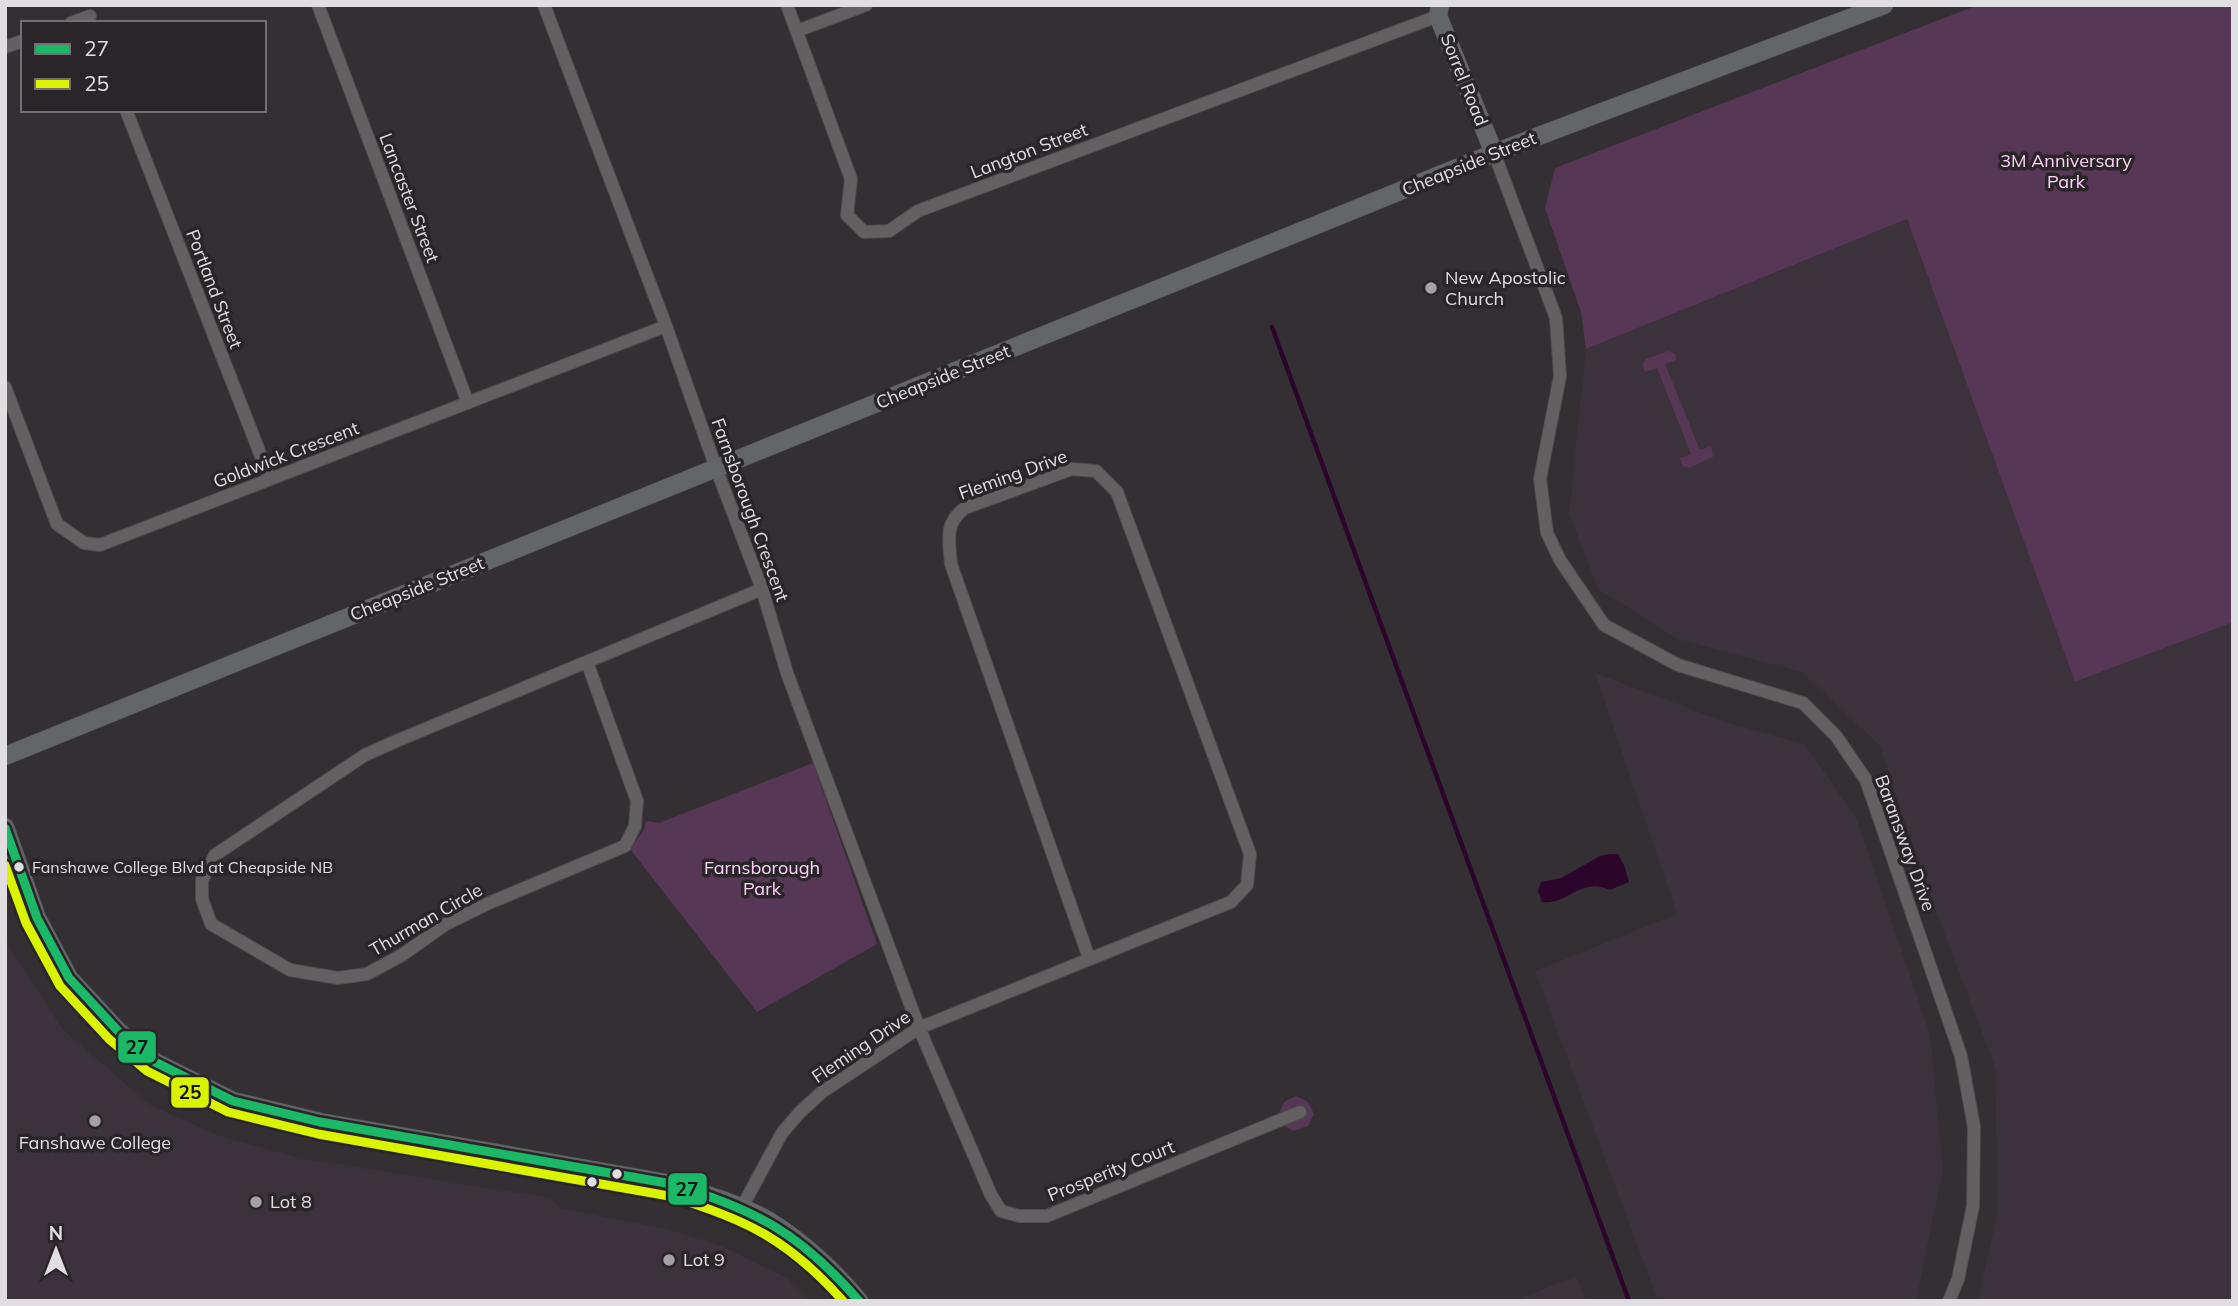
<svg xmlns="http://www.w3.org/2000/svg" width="2238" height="1306" viewBox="0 0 2238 1306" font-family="Mulish,sans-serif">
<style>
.built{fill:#3c323b}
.green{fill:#563755}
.water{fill:#2c052b}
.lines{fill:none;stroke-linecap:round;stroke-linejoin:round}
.stream{stroke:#2c052b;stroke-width:4.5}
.street-casing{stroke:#4e4b4e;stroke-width:14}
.secondary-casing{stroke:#4e4b4e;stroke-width:19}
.street{stroke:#636062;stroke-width:12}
.secondary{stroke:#636668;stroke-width:18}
.bus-1-casing{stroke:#2a2529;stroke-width:14}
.bus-2-casing{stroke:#2a2529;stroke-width:14}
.bus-1{stroke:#1ab867;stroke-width:9}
.bus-2{stroke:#daf400;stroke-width:9}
.poi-dot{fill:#a4a1a4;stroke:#2a2529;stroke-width:2.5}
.bus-dot{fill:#e1dee1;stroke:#2a2529;stroke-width:2.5}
.labels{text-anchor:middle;stroke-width:7;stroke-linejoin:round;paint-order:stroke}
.bus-label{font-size:16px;fill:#e1dee1;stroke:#2a2529;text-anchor:start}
.street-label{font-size:18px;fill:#e1dee1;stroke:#2a2529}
.park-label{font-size:18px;fill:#ffd3fb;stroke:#2a2529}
.poi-label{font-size:18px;fill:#e1dee1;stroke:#2a2529;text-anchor:start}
.line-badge{stroke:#2a2529;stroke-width:2.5}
.pale-badge-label{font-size:19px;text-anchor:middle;font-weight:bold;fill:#111}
</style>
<rect width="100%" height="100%" fill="#332f32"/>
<path class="built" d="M1907,219L2075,682L2233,622V1301H1978L1997,1214L1996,1070L1918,863L1880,746L1802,672L1678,639L1598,589L1569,513L1586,349Z
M1595,673L1728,723L1805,744L1857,820L1930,1034L1943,1170L1916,1301H1658L1535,971L1677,914Z
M5,935L9,946L63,1030L150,1105L220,1136L299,1158L551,1198L559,1208L667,1229L724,1247L787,1278L811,1301H5Z
M1576,1276L1586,1301H1514Z"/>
<path class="green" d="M1978,5H2233V622L2075,682L1907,219L1586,349L1581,312L1545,208L1555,168Z
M1669,351L1675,354L1676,360L1665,364L1700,450L1711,446L1713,457L1689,468L1683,466L1680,458L1691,454L1657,368L1645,372L1642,365L1646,359Z
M813,763L877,944L757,1012L630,849L644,830L646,821L659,823Z
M1296,1096L1308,1102L1314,1114L1308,1126L1293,1131L1283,1125L1278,1115L1284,1102Z"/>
<path class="water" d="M1610,854H1618L1624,865L1629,882L1610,890C1582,876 1568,905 1542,902L1538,891L1541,882L1561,878L1600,856Z"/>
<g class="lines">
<path class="stream" d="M1272,327L1629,1301"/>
<defs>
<path id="street" d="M318,5L468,403
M544,5L666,326L716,468L762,589L787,673L919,1028L991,1195L1001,1211L1019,1216H1047L1300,1112
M787,5L851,179L847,215L864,232L889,231L918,211L1438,16
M71,23L90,16
M797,31L866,5
M5,47L23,41
M126,110L270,479
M1494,153L1556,318L1560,376L1540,479L1547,533L1560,560L1604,625L1678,665L1803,703L1836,736L1866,780L1961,1056L1974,1127L1973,1206L1958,1279L1949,1301
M5,387L57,524L84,543L100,545L666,326
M587,662L637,801L635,826L625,846L489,903L446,924L402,955L367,974L338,978L290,970L211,924L202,899V880L215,855L365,755L394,742L762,589
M741,1209L782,1133L800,1112L822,1092L919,1028L1231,902L1247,885L1250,854L1117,492L1096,471L1072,469L965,508C944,523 949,541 951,564L1089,958"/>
<path id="secondary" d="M1440,5L1438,16L1494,153
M5,756L1494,153L1884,5
M5,827L37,918L69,978L118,1031L155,1062L233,1101L320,1122L672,1184C705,1194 739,1204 769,1221C802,1241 835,1272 859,1301"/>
</defs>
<use href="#street" class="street-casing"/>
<use href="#secondary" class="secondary-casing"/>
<use href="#street" class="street"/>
<use href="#secondary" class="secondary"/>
<defs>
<path id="bus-1" d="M5,828L37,918L69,978L118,1031L155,1062L233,1101L320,1122L672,1184C756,1210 800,1233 859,1301"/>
<path id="bus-2" d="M5,865L26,923L60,986L109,1039L147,1071L228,1112L318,1134L669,1196C746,1219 789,1240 843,1301"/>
</defs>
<use href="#bus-1" class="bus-1-casing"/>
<use href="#bus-2" class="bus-2-casing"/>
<use href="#bus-1" class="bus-1"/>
<use href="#bus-2" class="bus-2"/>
</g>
<g class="poi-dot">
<circle cx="1431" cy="288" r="7"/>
<circle cx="95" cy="1121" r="7"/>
<circle cx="256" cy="1202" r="7"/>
<circle cx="669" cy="1260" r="7"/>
</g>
<g class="bus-dot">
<circle cx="19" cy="867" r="6"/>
<circle cx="617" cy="1174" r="6"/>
<circle cx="592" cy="1182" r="6"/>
</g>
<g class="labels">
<g class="bus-label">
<text x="32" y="873">Fanshawe College Blvd at Cheapside NB</text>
</g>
<g class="street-label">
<text transform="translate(1464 80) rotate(68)" y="6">Sorrel Road</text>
<text transform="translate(1029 151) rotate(-21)" y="6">Langton Street</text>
<text transform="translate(1469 164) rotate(-22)" y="6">Cheapside Street</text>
<text transform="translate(409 198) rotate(69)" y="6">Lancaster Street</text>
<text transform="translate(214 289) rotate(69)" y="6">Portland Street</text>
<text transform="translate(943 377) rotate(-22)" y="6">Cheapside Street</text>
<text transform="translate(286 455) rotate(-21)" y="6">Goldwick Crescent</text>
<text transform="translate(1013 475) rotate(-20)" y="6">Fleming Drive</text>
<text transform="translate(750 510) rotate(70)" y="6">Farnsborough Crescent</text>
<text transform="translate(417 589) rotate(-22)" y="6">Cheapside Street</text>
<text transform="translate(1905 843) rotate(70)" y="6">Baransway Drive</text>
<text transform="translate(426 920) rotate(-30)" y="6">Thurman Circle</text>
<text transform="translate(861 1047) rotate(-34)" y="6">Fleming Drive</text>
<text transform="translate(1111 1171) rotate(-22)" y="6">Prosperity Court</text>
</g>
<g class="park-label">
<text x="2066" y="167">3M Anniversary<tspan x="2066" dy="21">Park</tspan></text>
<text x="762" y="874">Farnsborough<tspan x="762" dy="21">Park</tspan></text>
</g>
<g class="poi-label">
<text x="1445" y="284">New Apostolic<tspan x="1445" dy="21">Church</tspan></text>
<text x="95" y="1149" text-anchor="middle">Fanshawe College</text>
<text x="270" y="1208">Lot 8</text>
<text x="683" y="1266">Lot 9</text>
</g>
</g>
<g class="line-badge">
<rect x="117" y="1030" width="40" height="34" rx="7" fill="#1ab867"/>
<rect x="170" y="1076" width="40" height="33" rx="7" fill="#daf400"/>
<rect x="667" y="1172" width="41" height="34" rx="7" fill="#1ab867"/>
</g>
<g class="pale-badge-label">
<text x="137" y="1054">27</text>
<text x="190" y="1099">25</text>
<text x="687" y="1196">27</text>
</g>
<rect width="2238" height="1306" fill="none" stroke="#e1dee1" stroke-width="14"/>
<rect x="21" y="21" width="245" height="91" fill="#2a2529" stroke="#736f73" stroke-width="2"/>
<rect x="35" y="44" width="35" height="10" fill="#1ab867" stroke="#736f73" stroke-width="2"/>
<text x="84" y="56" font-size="21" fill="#e1dee1">27</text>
<rect x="35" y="79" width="35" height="10" fill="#daf400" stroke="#736f73" stroke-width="2"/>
<text x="84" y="91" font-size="21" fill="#e1dee1">25</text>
<g transform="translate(56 1250)" stroke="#2a2529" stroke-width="5" paint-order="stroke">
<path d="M0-5L12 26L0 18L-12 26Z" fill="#e1dee1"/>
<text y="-10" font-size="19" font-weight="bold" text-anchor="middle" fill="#e1dee1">N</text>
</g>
</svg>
